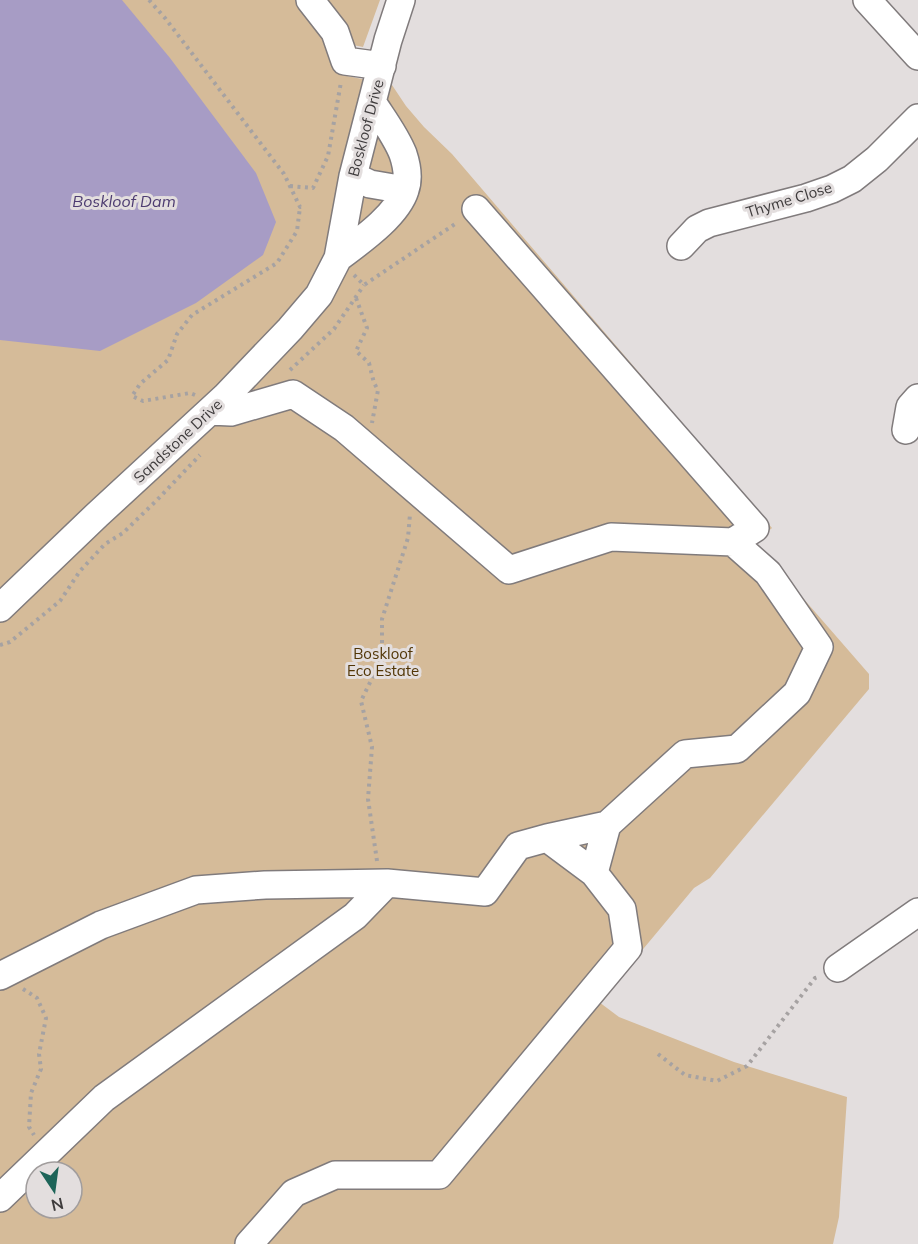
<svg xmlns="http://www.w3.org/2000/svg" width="918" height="1244" viewBox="0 0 918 1244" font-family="Mulish,sans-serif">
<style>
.green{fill:#d5bb99;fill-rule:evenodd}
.water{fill:#a79cc5}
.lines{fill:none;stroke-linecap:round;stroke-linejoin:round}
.minor-casing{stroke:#807b7c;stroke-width:30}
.path{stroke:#a6a2a2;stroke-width:4;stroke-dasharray:3 4.5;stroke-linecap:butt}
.minor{stroke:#fff;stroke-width:27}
.labels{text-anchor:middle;stroke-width:6;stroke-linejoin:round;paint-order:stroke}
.street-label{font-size:15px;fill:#3e3b3c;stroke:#e3dede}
.park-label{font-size:15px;fill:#513505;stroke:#e3dede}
.water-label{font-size:16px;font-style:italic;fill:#4d3c71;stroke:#e3dede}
</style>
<rect width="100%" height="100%" fill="#e3dede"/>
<path class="green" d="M0,0H380L363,47L348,44L350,62L347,76L392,85L406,106L424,127L452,154L772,528L755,543L869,674V689L710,878L694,888L599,1002L619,1017L734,1062L847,1097L839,1217L833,1244H0ZM36,1172H72V1208H36Z"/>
<path class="water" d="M0,0H122L170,58L256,173L276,222L263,255L196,303L100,351L0,340Z"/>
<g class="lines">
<defs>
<path id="minor" d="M310,0L335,32L345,61L382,66
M867,0L918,56
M353,176L370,184L405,190
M476,209L755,528L733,542
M681,246L697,229L709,223L806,198L832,189L852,179L877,159L918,118
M338,258C359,242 397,216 405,190C409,179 407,166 403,154C396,136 383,119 372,102
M210,411L231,412L293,394L344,428L509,570L611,537L733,542L768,573L819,647L797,693L737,749L685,754L607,825
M906,430L910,407L918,398
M0,608L97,515L225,397L290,329L319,295L338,258L353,176L388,40L401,0
M838,968L918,912
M0,976L101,925L196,890L265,885L387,883
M0,1198L104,1098L355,916L387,883L485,892L518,846L547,838
M249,1244L294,1193L335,1175H439L628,948L622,909L594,873L547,838L607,825L594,873"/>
</defs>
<use href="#minor" class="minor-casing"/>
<path class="path" d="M149,0L165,18L284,174L300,207L305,206
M290,186L313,188L328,156L341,82
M354,275L364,285L458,222
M356,298L367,328L356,351L369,363L374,383L378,390L372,423
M290,370L334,329L364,285
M195,395L190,393L143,401L132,396L140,384L168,360L177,334L192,315L277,263L297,231L300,207
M0,645L10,642L60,601L80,571L105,544L123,533L157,500L200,455
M377,861L368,799L372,747L361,701L382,658V619L408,538L410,514
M23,989L37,998L46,1018L39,1054L41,1069L31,1093L29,1127L34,1135
M658,1054L685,1075L717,1081L747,1066L815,978L818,977"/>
<use href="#minor" class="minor"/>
</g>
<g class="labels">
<g class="street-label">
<text transform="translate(366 128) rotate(-75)" y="5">Boskloof Drive</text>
<text transform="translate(789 200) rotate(-17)" y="5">Thyme Close</text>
<text transform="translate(178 441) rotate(-43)" y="5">Sandstone Drive</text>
</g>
<g class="park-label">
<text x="383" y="659">Boskloof<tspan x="383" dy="17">Eco Estate</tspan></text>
</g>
<g class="water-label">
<text x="124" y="207">Boskloof Dam</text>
</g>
</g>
<g transform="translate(54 1190) rotate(167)"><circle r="28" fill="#e3dede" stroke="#a19d9d" stroke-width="1.5"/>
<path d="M0-4.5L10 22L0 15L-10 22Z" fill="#1d6458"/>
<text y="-9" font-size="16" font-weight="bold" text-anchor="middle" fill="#3e3b3c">N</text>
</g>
</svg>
